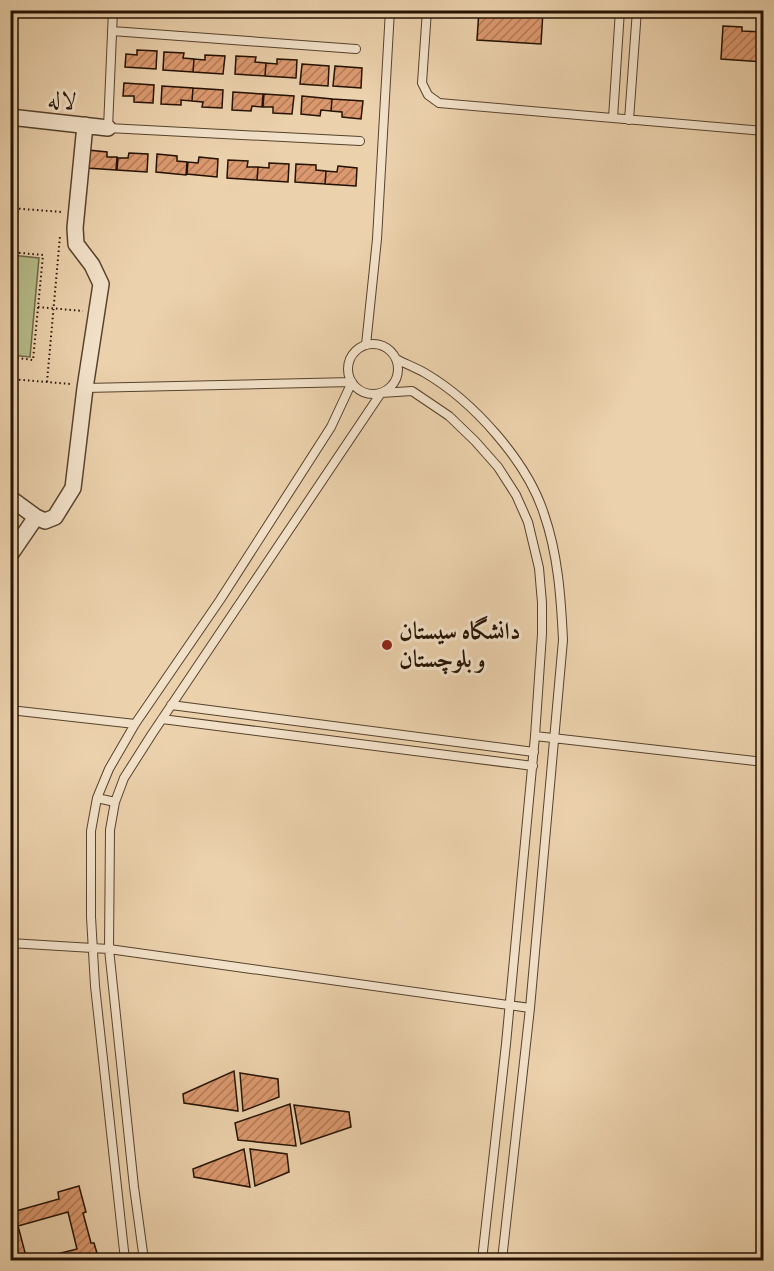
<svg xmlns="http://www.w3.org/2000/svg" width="774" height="1271" viewBox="0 0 774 1271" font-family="Alegreya,Amiri,serif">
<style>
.park{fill:#b6bc8a;stroke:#6d6746;stroke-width:1.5}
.building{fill:url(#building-hatch);stroke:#241202;stroke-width:1.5}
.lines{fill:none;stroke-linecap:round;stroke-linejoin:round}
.lane-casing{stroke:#56422c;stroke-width:10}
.street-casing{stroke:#56422c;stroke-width:18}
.path{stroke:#241202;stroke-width:2;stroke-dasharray:1.5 3;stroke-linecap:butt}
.lane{stroke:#f2e1c9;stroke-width:8}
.street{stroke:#f2e1c9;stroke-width:15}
.poi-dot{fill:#8f2418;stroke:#f2e1c9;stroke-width:2}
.labels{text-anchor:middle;stroke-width:6;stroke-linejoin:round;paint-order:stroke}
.street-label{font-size:24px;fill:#241202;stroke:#f2e1c9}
.poi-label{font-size:24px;font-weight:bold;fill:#241202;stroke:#f2e1c9;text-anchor:start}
</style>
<defs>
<pattern id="building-hatch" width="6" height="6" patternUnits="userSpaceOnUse" patternTransform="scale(1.5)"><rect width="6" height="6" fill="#dc996f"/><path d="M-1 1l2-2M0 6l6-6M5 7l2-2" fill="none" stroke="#b27b59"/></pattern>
</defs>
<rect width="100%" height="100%" fill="#ebd1ac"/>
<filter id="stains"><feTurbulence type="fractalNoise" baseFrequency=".00333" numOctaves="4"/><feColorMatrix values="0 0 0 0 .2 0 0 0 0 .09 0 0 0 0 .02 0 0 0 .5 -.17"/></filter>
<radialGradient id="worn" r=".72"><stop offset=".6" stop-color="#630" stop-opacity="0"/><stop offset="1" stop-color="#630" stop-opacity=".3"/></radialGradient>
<path class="park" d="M11,255L39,258L30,357L11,355Z"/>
<path class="building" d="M479,10H498V12L527,14V10L543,11L541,44L477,40Z
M723,26L742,27V31L764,32V62L721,59Z
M137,50L157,51L156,69L125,67L126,54L137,55Z
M164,52L184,53L183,58L194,59L193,72L163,70Z
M205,55L225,56L223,74L193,72L194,59L205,60Z
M236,56L256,57L255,62L266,63L265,76L235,74Z
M277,59L297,60L296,78L265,76L266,63L277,64Z
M302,64L329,66L328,86L300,84Z
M335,66L362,68L361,88L333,86Z
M124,83L154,85L153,103L134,102V96H123Z
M162,86L193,88L192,101L181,100V105L161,104Z
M193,88L223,90L222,108L202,107L203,102L192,101Z
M233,92L263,94L262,107L252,106L251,111L232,110Z
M264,94L294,96L292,114L273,113V107H263Z
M302,96L332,99L331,111L321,110L320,116L301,114Z
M332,99L363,101L361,119L342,117V112L331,111Z
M88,150L107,152V157H117L116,170L86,168Z
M129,153L148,154L147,172L117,170L118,158H128Z
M157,154L177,156V161L187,162L186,175L156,172Z
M199,157L218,159L217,177L187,174L188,162L198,163Z
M228,160L248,161L247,167H258L257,180L227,178Z
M269,163L289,164L288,182L257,180L258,167L269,168Z
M296,164L316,165V170L326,171L325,184L295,182Z
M338,166L357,168L356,186L325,184L326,171L337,172Z
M234,1071L238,1111L184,1103L183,1094Z
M240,1073L278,1079L279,1097L243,1111Z
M290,1104L296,1146L238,1140L235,1123Z
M294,1105L349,1112L351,1127L301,1144Z
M244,1149L250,1187L194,1177L193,1169Z
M250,1149L287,1154L289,1172L255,1186Z
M79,1186L86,1212L83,1213L91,1243H94L99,1260H33L77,1249L68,1212L18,1226L27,1260H10V1203H14L16,1211L59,1199L58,1192Z"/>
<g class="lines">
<defs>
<path id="lane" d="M113,10L108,128L360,141
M427,10L422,83L428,95L439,103L764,131
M112,31L356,49
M613,118L620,10
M629,120L637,10
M348 369a25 25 0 1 1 50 0a25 25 0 1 1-50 0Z
M366,345L377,239L390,10
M396,359C406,364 416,368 425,373C473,401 527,461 544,514C558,554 561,598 563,640L530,1008L502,1260
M85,388L352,382L331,427L220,600L135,724L109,769L97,798L91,831V917L95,986L125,1260
M171,705L534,752
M10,710L135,724
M162,719L533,766
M535,736L764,762
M97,798L115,802
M10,943L109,949L530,1008
M144,1260L134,1187L109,949L110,830L115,802L124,778L152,734L381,393L412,391L449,416L475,441L498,467L516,495L528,522L539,568L542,603V634L535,736L506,1044L482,1260"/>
<path id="street" d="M10,117L108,128
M10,498L36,517
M10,555L36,517L45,521L55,517L73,488L85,388L101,284L92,265L76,244L75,228L85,125"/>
</defs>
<use href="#lane" class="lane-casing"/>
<use href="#street" class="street-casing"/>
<path class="path" d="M10,208L62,212
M10,252L43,255L33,360L10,357
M14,253L18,209
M38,307L83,311
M10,379L70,384
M47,382L60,236"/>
<use href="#lane" class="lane"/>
<use href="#street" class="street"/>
</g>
<circle class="poi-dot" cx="387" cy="645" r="6"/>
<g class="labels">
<g class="street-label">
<text transform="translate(62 100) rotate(6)" y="8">لاله</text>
</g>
<g class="poi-label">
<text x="399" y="639">دانشگاه سیستان<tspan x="399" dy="28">و بلوچستان</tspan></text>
</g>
</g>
<rect width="774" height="1271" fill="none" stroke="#ebd1ac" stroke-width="36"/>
<rect x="12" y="12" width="750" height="1247" fill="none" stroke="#241202" stroke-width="3"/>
<rect x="18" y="18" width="738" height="1235" fill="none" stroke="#241202" stroke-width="1.5"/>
<rect width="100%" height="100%" filter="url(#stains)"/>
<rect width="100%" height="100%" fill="url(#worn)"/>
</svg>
